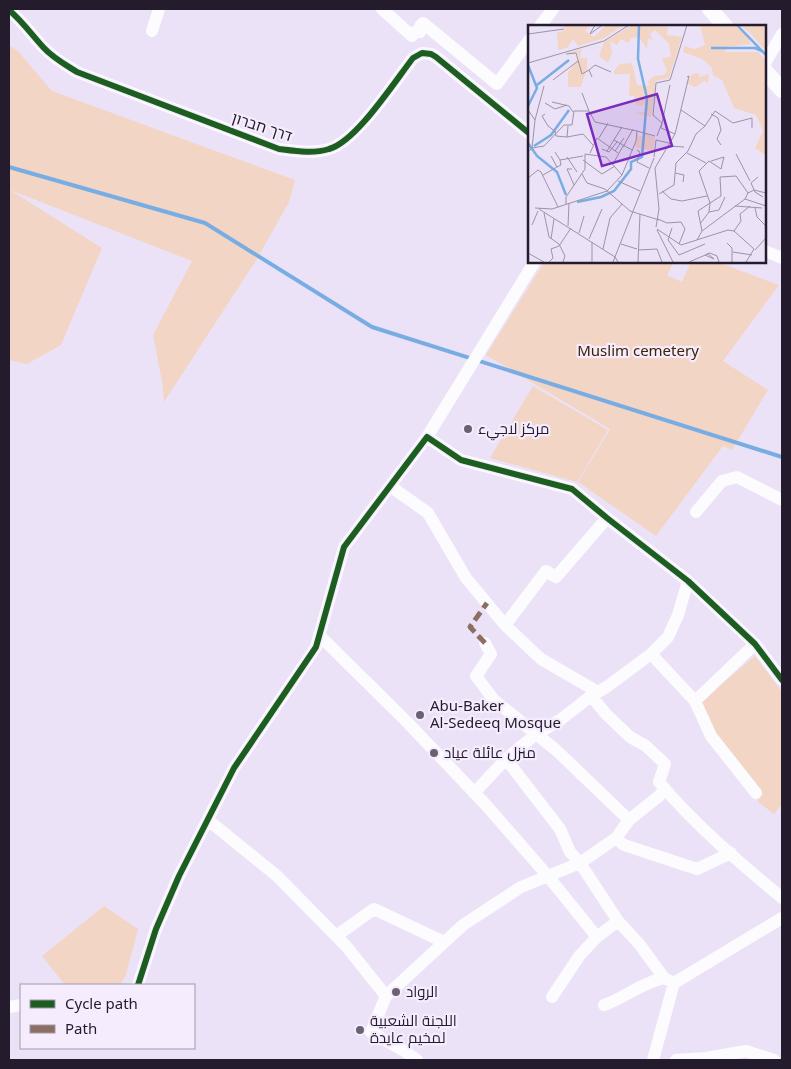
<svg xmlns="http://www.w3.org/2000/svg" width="791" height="1069" viewBox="0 0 791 1069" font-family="'Noto Sans',Cairo,'Noto Sans Hebrew',sans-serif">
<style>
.green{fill:#f2d5c5}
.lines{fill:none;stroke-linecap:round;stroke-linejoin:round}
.stream{stroke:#78ade3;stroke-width:4}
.minor{stroke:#fcfbfe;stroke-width:12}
.major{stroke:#fcfbfe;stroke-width:16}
.quiet{stroke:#8d6e63;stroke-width:5;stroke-dasharray:10 5;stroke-linecap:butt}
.cycleway-casing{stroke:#f5ecfe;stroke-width:9}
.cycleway{stroke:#1b5e20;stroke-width:6}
.poi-dot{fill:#6a6173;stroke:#f5ecfe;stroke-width:2}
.labels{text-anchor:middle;stroke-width:4.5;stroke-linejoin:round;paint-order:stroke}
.street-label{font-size:15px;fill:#241c2c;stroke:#f5ecfe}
.park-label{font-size:15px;fill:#3f2300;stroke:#f5ecfe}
.poi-label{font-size:15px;fill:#241c2c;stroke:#f5ecfe;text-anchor:start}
.inset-river{fill:none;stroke:#78ade3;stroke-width:2.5}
.inset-road{fill:none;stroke:#9c93a6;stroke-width:1}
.view{fill:#7b2cbf;fill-opacity:0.15;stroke:#7b2cbf;stroke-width:2.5}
.inset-edge{fill:none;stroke:#241c2c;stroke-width:2.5}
</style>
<rect width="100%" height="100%" fill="#ece2f7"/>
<path class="green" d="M9,45L18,51L52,91L295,180L289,202L257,259L164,402L162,382L153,335L192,261L10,190L102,248L61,345L27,364L9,360Z
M545,261H674L667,275L682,282L691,261H715L779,285L723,361L768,390L732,450L723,446L656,536L578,482L610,429L486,355Z
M533,386L608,430L577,482L490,458Z
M755,656L782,692V804L774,814L758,802L760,792L711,732L701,701Z
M104,906L138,929L126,975L120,985H65L42,956Z"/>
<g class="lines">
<path class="stream" d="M9,167L205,223L372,327L782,457"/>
<path class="minor" d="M382,9L412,36L414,32H420L421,29L420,26L423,23L497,84L530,39
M9,10C22,21 32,35 44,48C53,58 66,65 77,72L279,149C295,151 313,154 329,149C356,142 395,81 413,58L422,53L431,54L436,57L530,134
M540,26L553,9
M152,31L159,9
M765,63L782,34
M765,251L782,258
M427,437L535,261
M390,486L428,513L466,578L505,625L541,659L598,692
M696,512L722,481L737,477L782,500
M505,625L546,571L556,577L607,518
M319,635L407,722L486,805L547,875L597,937
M485,643L491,654L476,676L494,700L556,750L629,820
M651,654L695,701L711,736L756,793
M591,696L606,714L630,737L646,746L665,764L659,782C695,825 739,862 782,898
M695,701L755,644
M506,759L560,829L570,852L580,863L618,921L597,937L580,955L552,997
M474,793L506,759L535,735L560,720L591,696L608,686L651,654L668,637L678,615L688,581
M208,820L277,876L346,946L386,996
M616,838L624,845L697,869L731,853
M618,921L640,945L664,978L674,983
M336,936L374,909L444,942
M138,985L156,929L179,876L234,768L316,647L344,547L427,437L461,460L572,489L607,518L688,581L755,644L782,680
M604,1005C624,998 643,982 664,978
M9,1007L21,1005
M417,1060L406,1052L371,1032L386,996L463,925L521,887L580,863L616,838L629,820L659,796L665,789
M653,1060L674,983L782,918
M676,1060L706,1058L746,1051L774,1060"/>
<path class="major" d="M710,9L725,26
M765,71L782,90"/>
<path class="quiet" d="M485,643L470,627L487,603"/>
<defs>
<path id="cycleway" d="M9,10C22,21 32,35 44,48C53,58 66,65 77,72L279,149C295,151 313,154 329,149C356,142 395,81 413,58L422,53L431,54L436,57L530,134
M138,985L156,929L179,876L234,768L316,647L344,547L427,437L461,460L572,489L607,518L688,581L755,644L782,680"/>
</defs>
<use href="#cycleway" class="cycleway-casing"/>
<use href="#cycleway" class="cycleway"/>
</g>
<g class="poi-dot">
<circle cx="468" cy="429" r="5"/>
<circle cx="420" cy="715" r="5"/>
<circle cx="434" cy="753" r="5"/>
<circle cx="396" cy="992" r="5"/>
<circle cx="360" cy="1030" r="5"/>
</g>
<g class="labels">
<g class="street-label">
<text transform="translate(262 127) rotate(18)" y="5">דרך חברון</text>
</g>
<g class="park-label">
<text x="638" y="356">Muslim cemetery</text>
</g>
<g class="poi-label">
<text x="478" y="434">مركز لاجيء</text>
<text x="430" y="711">Abu-Baker<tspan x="430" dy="17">Al-Sedeeq Mosque</tspan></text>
<text x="444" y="758">منزل عائلة عياد</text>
<text x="406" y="997">الرواد</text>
<text x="370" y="1026">اللجنة الشعبية<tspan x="370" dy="17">لمخيم عايدة</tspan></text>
</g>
</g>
<g transform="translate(528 25)">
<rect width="238" height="238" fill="#ece2f7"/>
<path d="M36,0H63L57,6L66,12L78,0H96L76,13L50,21L45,14L39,23L30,25L29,8L37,5ZM104,0L140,2L139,10L154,12L141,53L128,56L123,92L106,88L116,87L117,77L115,81L108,80L106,71H101L102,49H86V46L92,39L104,38L109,60L121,61L120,56L126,51L136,50L139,46L134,33L143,32L141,19L127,5L122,9L125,15L120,14L119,24L111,12L103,13L100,18L93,14L89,20L82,16L84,28L80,38L71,31L76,17ZM172,0H206L220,11L223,19L199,22L197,27H230L237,35V130L227,123L235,106L228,90L206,83L194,55L186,51L183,42L174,34L155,27L156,21L167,24L177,20ZM212,0H237V25L222,8ZM54,24L52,33H59V43L53,62H40V47L51,34L50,28H40ZM171,48V52L181,49L180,58L176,56L167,62L159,58L164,49ZM115,108L127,112L125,126L107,122L109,110L114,112Z" fill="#f2d5c5"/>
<path class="inset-river" d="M209,0L238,30M183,23H227L234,26M9,60L41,35M0,81L9,63L0,40M0,118L9,131L29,147L38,170M6,121L23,110L41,85M49,177L73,172L86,166L103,144V137L114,132L119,73L110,34L111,0"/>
<path class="inset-road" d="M67,0L62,9L73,1M0,9L36,4M38,29L48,28L54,49L61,45L64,52M0,38L76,16L101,0M61,45L67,40L83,47M25,55L50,36M142,55L159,0M142,60L133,103L147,109M54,68L61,86M24,77L41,81L45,87M17,78L27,84L39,80M0,85L7,95L4,123M153,85L177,101L187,86L205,98L224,93V103M17,89L14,91L20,101L28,107M183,89L190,93L193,105L189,114L193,120M7,95L16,61M40,101L39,112L55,109L66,121M109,106L127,111M27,107L28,111L39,112M129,111L134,98L125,90L128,58L142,55M71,113L80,98M86,115L104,125M141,121L156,122M95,122L105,104M74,124L81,127L89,117M109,125L112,127L109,137L121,143M79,126L94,102M87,126L96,113M0,127L4,123L16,121L36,100H44L46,86H61L67,97L109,106L108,116L94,150L79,166L24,184L7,183M27,127L32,135L33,140L29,142M62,128L69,113L90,128M159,128L178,138M208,129L222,156M39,132L49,147M126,132L128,115L141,118M32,135L55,131M55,135L74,149L87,141M85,139L95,121M127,143L131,184L128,202M127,143L147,109L161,51L159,52M44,144H39L46,160M147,148L156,150L155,157M54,149L59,158L77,164L102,186L131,195M15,150L29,142L23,131M230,152L223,158L227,167L235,172M0,153L10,145L13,147L30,182M90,156L112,166M134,166L143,174L154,176L179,171M131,169L146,160L148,138L160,126L168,109L177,101M217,174L220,168L226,165L238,168M38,179V172L57,144V129L78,132L94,150M207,181L234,183M227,183L229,192L238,201M11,184L87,232L90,237M181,187L191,185L197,172M16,188L21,212L31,219L37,231L35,237M130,194L139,198L153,197L157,204L151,219M172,199L181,187L182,178L193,171L192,152L208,151L220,168M4,200L10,186M40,201L41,178M144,203L140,215L151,230L177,219M129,204L153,220L200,205L206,206L226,224L218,237M129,205L145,237M174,206L217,174L238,181M206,206L213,196L212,189L222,181M51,208L56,191M23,214L26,194M61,214L74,184M0,215V235M169,215L174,206L170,186L182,178L171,146L181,136L193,144L196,132L183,136M64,217V237M199,218L204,223V237M93,219L109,224M75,224L82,193L94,179M110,225L129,224L134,237M227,225L238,213M205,227L224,230M0,228L16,237M177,230L186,234L179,228M21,237L25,233L23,224L31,221L43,203M85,237L126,133M110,237L112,189M161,237L182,228L189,231L191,237"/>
<path class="view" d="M129,69L144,121L74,141L59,89Z"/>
<rect width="238" height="238" class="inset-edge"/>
</g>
<rect width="791" height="1069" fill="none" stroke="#241c2c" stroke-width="20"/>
<rect x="20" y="984" width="175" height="65" fill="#f5ecfe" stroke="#a199aa"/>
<rect x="30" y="1000" width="25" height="8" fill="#1b5e20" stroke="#a199aa"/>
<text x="65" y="1009" font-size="15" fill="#241c2c">Cycle path</text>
<rect x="30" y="1025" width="25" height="8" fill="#8d6e63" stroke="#a199aa"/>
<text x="65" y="1034" font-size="15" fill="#241c2c">Path</text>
</svg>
